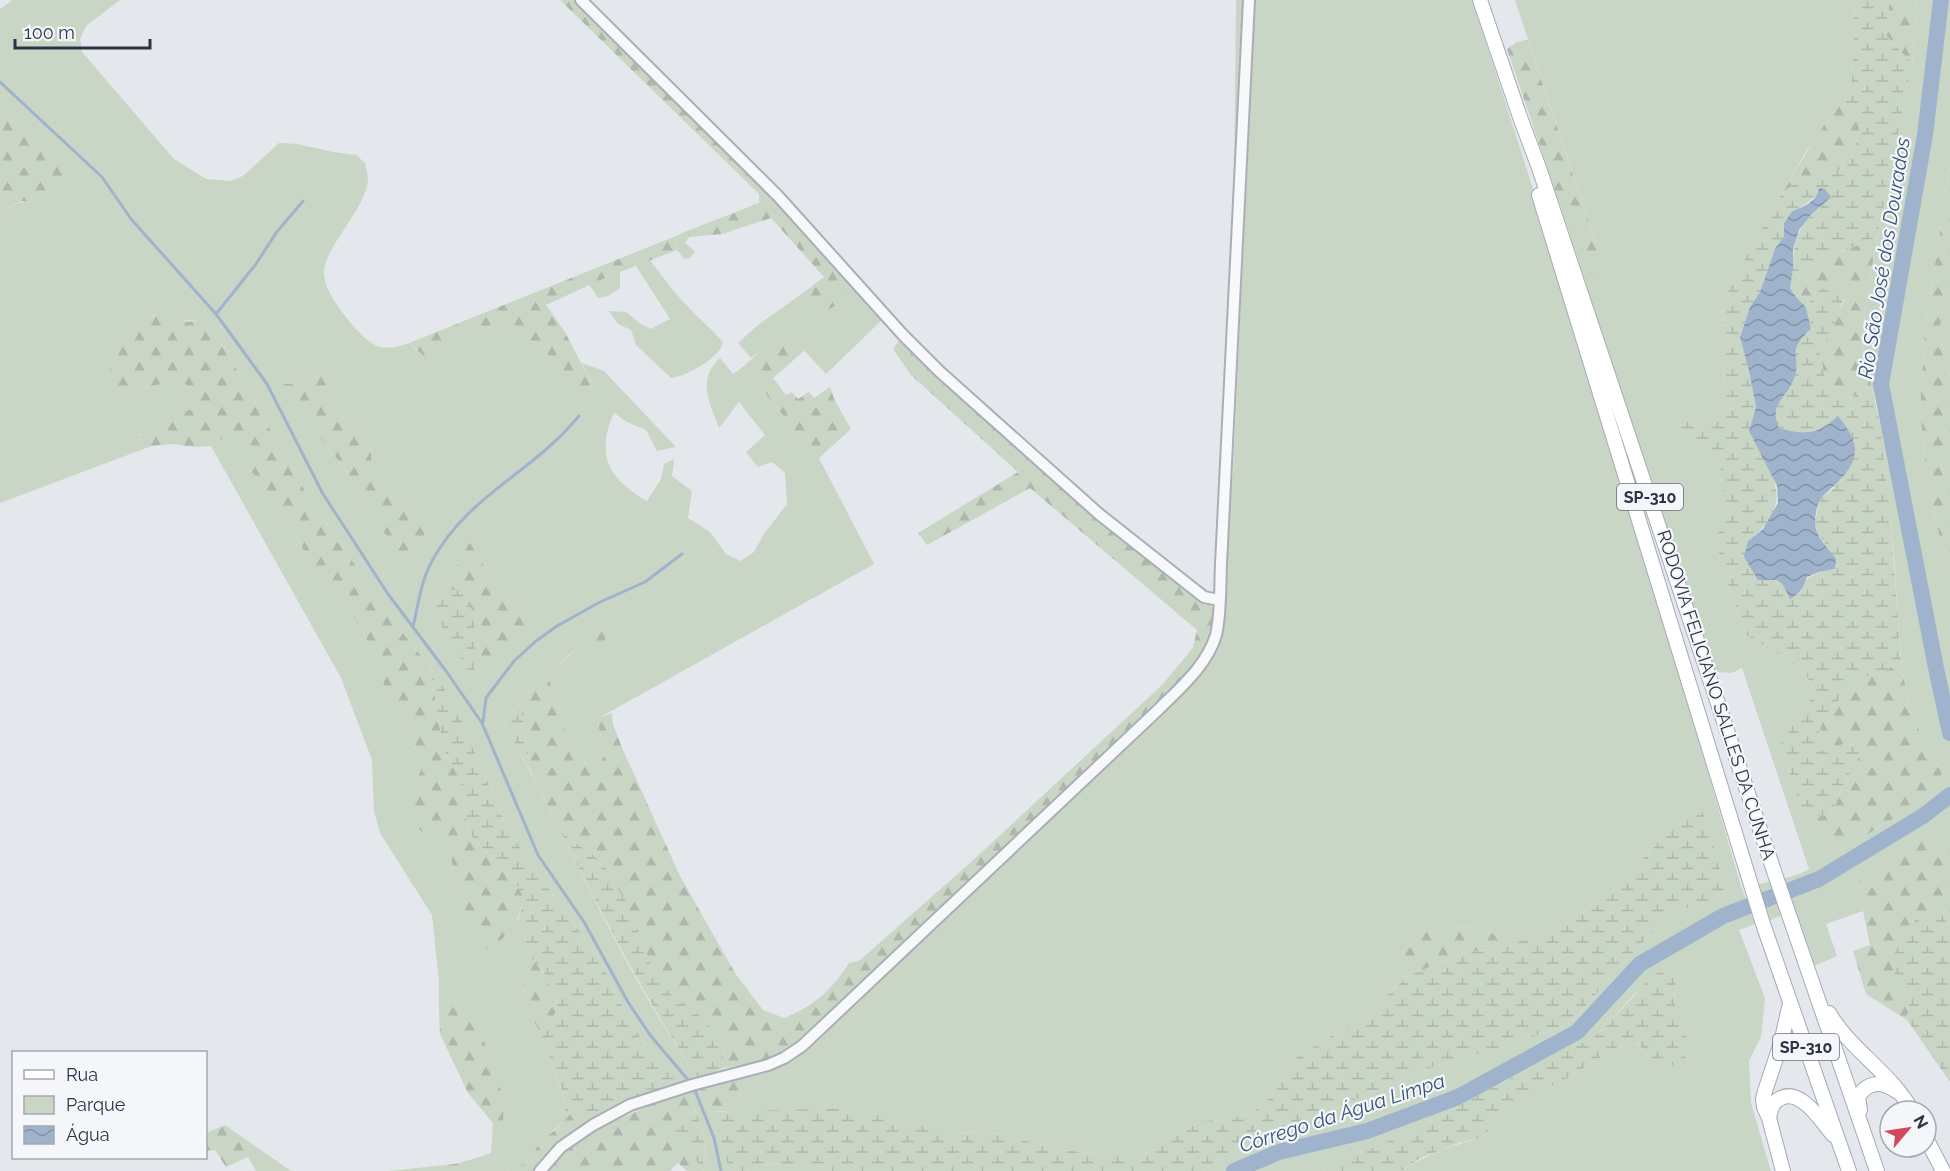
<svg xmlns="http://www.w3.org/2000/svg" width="1950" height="1171" viewBox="0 0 1950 1171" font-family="Raleway,sans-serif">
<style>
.green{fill:#c9d6c5;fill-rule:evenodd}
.forest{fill:url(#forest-firs)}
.wetland{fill:url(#wetland-marsh)}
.water{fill:url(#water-waves)}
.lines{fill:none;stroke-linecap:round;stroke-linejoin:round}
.stream{stroke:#9fb4cc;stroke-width:3}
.river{stroke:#9fb4cc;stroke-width:16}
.minor-casing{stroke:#a9aeb7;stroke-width:14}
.major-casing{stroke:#a3abb8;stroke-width:16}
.minor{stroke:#f7f8fa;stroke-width:10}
.major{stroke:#fff;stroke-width:14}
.labels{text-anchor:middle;stroke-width:4.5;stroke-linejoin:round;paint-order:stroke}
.shield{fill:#f4f6f9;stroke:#676e7b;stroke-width:1.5}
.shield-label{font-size:16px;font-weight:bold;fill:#2b3445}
.street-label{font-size:18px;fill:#2b3445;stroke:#f4f6f9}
.water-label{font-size:20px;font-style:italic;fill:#34527a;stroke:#f4f6f9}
</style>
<defs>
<pattern id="forest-firs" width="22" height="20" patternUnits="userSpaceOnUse" patternTransform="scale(1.5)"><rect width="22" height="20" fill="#c9d6c5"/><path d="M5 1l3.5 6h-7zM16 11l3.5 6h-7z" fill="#adb8ab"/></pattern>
<pattern id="wetland-marsh" width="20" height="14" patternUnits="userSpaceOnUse" patternTransform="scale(1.5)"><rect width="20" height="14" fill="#c9d6c5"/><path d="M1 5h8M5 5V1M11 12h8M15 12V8" fill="none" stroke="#adb8ab"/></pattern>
<pattern id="water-waves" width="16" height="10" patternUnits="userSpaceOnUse" patternTransform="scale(1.5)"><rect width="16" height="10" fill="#9fb4cc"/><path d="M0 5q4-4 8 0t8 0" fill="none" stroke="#8293a7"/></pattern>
</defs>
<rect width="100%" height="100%" fill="#e4e7ec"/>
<path class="green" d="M13,0H120L86,26L80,39L82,52L174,159L206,179L230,181L243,176L279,143L297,144L333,152L356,155L365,163C366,168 368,175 368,181C364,212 321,251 324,275C326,294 345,317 357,330C375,349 384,352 409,343L417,351L455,337L467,329L503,325L521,332L558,364L585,396L592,384L582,363L604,371L676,447L657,451L646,430L627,422L614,413C595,455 609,479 647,501L661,479L664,464L674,459L672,476L692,491L688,518L710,532L726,554L740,561L754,552L764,534L787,504L785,473L772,462L758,467L746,452L765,435L739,402L719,428C710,403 696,380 720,358L733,374L744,366L785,418L794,441L805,436L819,458L874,564L597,719L605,755L599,764L579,762L572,752L549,679C569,649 582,646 614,632L548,661L540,678L504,724C547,799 583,880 624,957C646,998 671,1039 698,1078L684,1082L643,1043L614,990L601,961L535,870L506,826L456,706L430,667L398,627L309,498L223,346L200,320C182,323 172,314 152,315L112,391L143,389L175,380L187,385L195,398L194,408L139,435L141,450L0,503V214C16,202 18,200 38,204L71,172L28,132L0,111V9ZM328,372C333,402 331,419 365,429L370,445L373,476L390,497L409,502L399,556L344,468L305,418L284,384H302ZM470,542L486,569L508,591L534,626L500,659L432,610L443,588Z
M1255,0H1472C1569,293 1655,590 1741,886L1755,924L1739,930L1765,998L1761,1037L1749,1061L1751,1103L1771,1171H1401C1427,1154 1455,1144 1485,1137L1505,1105L1532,1095L1564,1080L1622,1044L1635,1042L1651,1058L1685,1028L1674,1001L1675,985L1684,962L1634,994L1607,1025L1594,1037C1562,1055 1528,1069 1495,1086C1439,1117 1383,1149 1322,1171H1202L1235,1148L1302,1126L1326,1112L1437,1065L1505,1047L1564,1026L1580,1013L1614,973L1669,914L1704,903L1726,891L1702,813L1663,837L1601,903L1547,932L1511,945L1482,927L1439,926L1422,934L1405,952L1395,959L1397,968L1408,976L1390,992L1377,1008L1295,1058L1270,1097L1252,1113L1223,1120L1201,1121L1151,1151L1135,1155H1102L1064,1150L990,1132L951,1133L723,1111L763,1074L789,1062L809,1047L1191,684L1211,660L1218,643L1233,472Z
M1515,0H1855L1852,79L1829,120L1804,155L1782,193L1722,304L1724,402L1717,423L1692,417L1695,444L1720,463L1725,509L1716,541L1723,570L1746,635L1783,657L1806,674L1814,692C1805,711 1792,726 1781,743L1803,817L1833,839L1840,851L1913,807L1942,774L1910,712L1901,662L1894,556L1877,405L1863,358L1865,311L1882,208L1912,64L1917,0H1950V166L1925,330L1920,410L1927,479L1950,584V845L1947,838L1892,861L1857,881L1863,911L1826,924L1837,956L1812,967L1783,879L1802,873L1809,869L1742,668L1732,673L1715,672L1565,220L1576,222L1590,267L1611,288Z
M687,231L689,237L685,243L695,251L690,258L684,259L677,250L676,236Z
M650,260C663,278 677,296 693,312C703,323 715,331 723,343C718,359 687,376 671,378L636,345L631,330L618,324L609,311L626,312L641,324L651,329L670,319L636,266Z
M620,271V288L608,296L598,298L589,284Z
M849,280L883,319L826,374L799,345L761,350L751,358L738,343L758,325L804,292L819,312L844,297Z
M1942,304H1950V377L1940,335Z
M234,432L243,442L248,467L263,487L275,498L292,525L310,565L323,590L349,610L365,635L388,696L407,720L419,758L421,772L414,782L421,831L439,842L450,853L454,873L465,906L503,939L519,918L531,958L522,979L525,1005L540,1032L565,1100V1120L542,1140L526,1163L507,1171H483L473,1159L491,1153L493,1123L503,1119C496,1080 494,1055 471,1020C466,1012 462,1004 453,999L439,1008V981L432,915L380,833L374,811L372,760L341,678L211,446Z
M1950,435V487H1947L1938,452Z
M1773,881L1785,914L1766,922L1755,885Z
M699,1087L719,1133L729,1171H707L703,1132L688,1089Z
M252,1144L291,1171H256L248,1157Z
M763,1164L828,1167L832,1171H748Z"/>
<path class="forest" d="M560,0H574L776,199L849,280C844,302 841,306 819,312L804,292L824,277L771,218L722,234L689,237L687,231L759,203V194Z
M1236,0H1244L1234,189Z
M1890,0H1917L1912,64L1885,34Z
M1528,40L1611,288L1599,286L1590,267L1576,222L1565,220L1507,49L1517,42Z
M1852,79L1844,105L1860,127L1850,163L1830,175L1802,178L1782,193C1804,155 1830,118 1852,79Z
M0,111L28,132L71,171L67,191L48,203L38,204L22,201L12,205L0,214Z
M1950,166V304L1942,305L1940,335L1950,377V435L1938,452L1947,487H1950V584L1927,479L1920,410L1925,330Z
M676,236L677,250L607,277L546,305L565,332L592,384L585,397L558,364L521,332L503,325L467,329L440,351L424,356L409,343Z
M1877,237L1865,311L1863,357L1872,388L1844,400L1828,395L1820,352L1845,299L1817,292L1806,307L1796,297L1790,288L1823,256L1843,251Z
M166,314L188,322L200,320L223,346L309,498L398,627L430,667L443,748L460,780L469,833L519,888L524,898C517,926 511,934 487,950L473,933L454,873L450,853L439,842L421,831L408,812L414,782L421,771L419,758L407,720L388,696L365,635L349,610L323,590L310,565L292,525L275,498L263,487L248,467L243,442L234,432L211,446L194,447L172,444L152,446L141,450L139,436L157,424L194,408L195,398L187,385L175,380L143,389L112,391L107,385C109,366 120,336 134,324C143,317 155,315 166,314Z
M900,339L1208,603L1213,608C1210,641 1206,651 1185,676L800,1044C776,1058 752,1064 724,1068L723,1044L657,981L644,947L601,861L561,832L531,772L520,704L540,678L548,661L568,648L596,633L615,626C611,646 589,642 576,650C564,657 557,667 549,679L572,752L579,762L599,764L605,755L597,719L612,713L613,725L623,750L680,876L735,973L763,1010L784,1018C814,1006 832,990 849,963L859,961L970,863L1162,685L1193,648L1197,630L1030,488L927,545L918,533L1018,472L911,375L893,349Z
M774,344L799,345L804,351L773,378L786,395L792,392L798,399L809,392L814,398L830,387L835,401L851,429L819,458L805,437L794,441L787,437L785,418L744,366L761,350Z
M328,372C333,402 331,419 365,429L370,445L373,476L390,497L409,502L432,523C422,538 415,547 399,556L344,468L305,418L283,384H302Z
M470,542L486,569L508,591L534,626L500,659L474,680L475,615L443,588Z
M1901,662L1910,712L1942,774L1913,807L1840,851L1833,839L1818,840L1803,817L1828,815L1838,801L1840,791L1862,751L1826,753L1815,747L1822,723L1843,694L1859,678L1878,674Z
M1931,836L1947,838L1950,845V928L1942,914L1897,981L1910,995L1907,1020L1866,994L1853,951L1870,945L1857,881L1892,861Z
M1439,926L1482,927L1511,945L1498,950L1468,951L1408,976L1397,968L1394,959L1405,952L1422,934Z
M531,958C544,972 562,994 555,1014C553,1020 545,1027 540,1032L525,1005L522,979Z
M453,999L460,1003L479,1031L490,1055L504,1102L503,1120L493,1123L468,1093L440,1034L439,1008Z
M763,1074L723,1111L710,1112L699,1087L743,1076Z
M688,1089L695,1109L677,1128L684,1141L688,1143L698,1164L704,1171H687L678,1163L670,1171H548L566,1150L598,1128Z
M575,1109H583L590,1113V1120L558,1144L533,1171H507L526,1163L542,1140L555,1130Z
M225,1125L252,1144L248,1157L226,1167L215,1150L206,1151V1133Z
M473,1159L483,1171H389L455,1164Z"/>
<path class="wetland" d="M1855,0H1890L1885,34L1912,64L1877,237L1843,251L1823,256L1790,288C1796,250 1788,233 1822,206L1818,194L1799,209L1792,211L1784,223V236L1775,249L1760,292L1750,307L1740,337L1749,371L1756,407L1749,431C1773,477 1797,502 1748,541L1767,580H1777L1783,585L1790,599C1807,578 1808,574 1835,569L1824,542L1816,532L1815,522L1820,499L1834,488L1829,424C1809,435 1800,434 1779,428L1774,417L1777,406L1786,392L1796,363L1795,350L1799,340L1811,329L1806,307L1817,292L1834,282L1847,290L1836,320L1820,352L1828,394L1844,400L1872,388C1881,420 1883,455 1887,488C1893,546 1897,604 1901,662L1878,674L1859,678L1843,694L1822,723L1815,747L1827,753L1854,737L1862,751L1840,791L1838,801L1828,815L1803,817L1781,743C1792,725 1805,711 1814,692L1806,674L1783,657L1746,635L1723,570L1716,541L1724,509L1720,463L1695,444L1680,427L1692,417L1717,423L1724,402L1722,304L1737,273L1782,193L1802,178L1830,175L1850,163L1860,127L1844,105L1852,79Z
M443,588L461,591L475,615L474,680L432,610Z
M430,667L456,706L506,826L535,870L601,961L614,990L643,1043L684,1082L628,1100L590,1120L589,1113L583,1109H575L565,1120V1099L540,1032L555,1016L557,1002L543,971L531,958L519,918L524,898L519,888L469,833L460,780L443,748Z
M520,704L531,772L504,724Z
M1703,812L1726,891L1704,903L1669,914L1614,973L1580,1013L1564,1026L1505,1047L1437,1065L1326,1112L1302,1126L1235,1148L1202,1171H832L828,1167L763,1164L748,1171H729L719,1134L710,1112L846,1108L951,1133L990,1132L1064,1150L1102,1155H1135L1151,1151L1201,1121L1223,1120L1252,1113L1270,1097L1295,1058L1377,1008L1390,992L1408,976L1468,951L1498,950L1526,939L1547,932L1601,903L1663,837L1689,819Z
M561,832L601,861L628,905L657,980L674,997L696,1012L718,1037L723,1044L724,1068L698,1078C645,1000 603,916 561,832Z
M1921,914H1942L1950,928V1082L1907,1020L1910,995L1897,981L1891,961L1905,932Z
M1685,961L1675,985L1674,1001L1685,1028L1687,1051L1683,1065H1661L1651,1058L1636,1042L1622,1044L1564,1080L1532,1096L1505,1105L1485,1137L1459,1143L1421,1158L1401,1171H1322L1424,1125L1497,1085L1594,1037L1607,1025L1653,975Z
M695,1109L703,1132L707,1171H704L698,1164L688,1143L673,1139L677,1128Z"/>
<path class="water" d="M1819,188L1825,189L1831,197L1811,215L1799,230L1793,249V269L1790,288L1796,297L1806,307L1811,329C1783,354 1804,356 1793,381C1784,400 1769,405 1779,428C1804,435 1818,435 1838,416C1845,425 1854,436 1855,448C1856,469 1835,484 1822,497C1816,504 1813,524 1817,532C1821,542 1830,550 1836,559L1835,569L1819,572L1807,577C1804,587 1800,593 1790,599L1783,585L1777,580H1758L1744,557L1748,541L1763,529L1778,503L1777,486L1749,431L1756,407L1749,371L1740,337L1750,307L1760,292L1775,249L1784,236V223L1792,211C1803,208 1818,200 1819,188Z"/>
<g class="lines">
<path class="stream" d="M0,82L102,177L131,219L216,314L267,384L323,494L388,594L446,671L482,723L538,855L584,922L628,1002L650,1035L689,1081
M216,314L256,264L276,233L303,201
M413,627C418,605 421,581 432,561C459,511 502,487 543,452C556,441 568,429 579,416
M483,722L486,698L514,661L536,641L557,626L600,602L645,582L682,554
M694,1088L714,1138L721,1171"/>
<path class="river" d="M1941,0L1925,135L1881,384L1936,668L1950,733
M1234,1171L1279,1152L1367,1131L1458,1097L1577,1032L1640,964L1723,916L1819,879L1923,816L1950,795"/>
<defs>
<path id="minor" d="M581,0L778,196L903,335L939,371L1099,514L1204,597L1219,600
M540,1171L561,1147L593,1125L630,1105L692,1085L768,1065L784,1058L802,1046L1159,709C1181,687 1207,665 1216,635C1221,615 1220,585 1221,564L1249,0"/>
<path id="major" d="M1480,0L1520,117L1539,168L1777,880L1877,1171
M1539,195L1763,924L1849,1171
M1829,1013C1851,1051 1891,1072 1912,1111
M1860,1110L1858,1097C1868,1081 1881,1081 1896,1091
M1769,1118C1771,1109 1772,1102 1781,1098C1801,1088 1822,1122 1833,1135
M1926,1138L1943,1171
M1783,1171L1769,1118L1764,1107L1763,1099L1765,1091L1781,1043L1790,1003"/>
</defs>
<use href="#minor" class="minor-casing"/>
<use href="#major" class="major-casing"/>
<use href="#minor" class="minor"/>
<use href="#major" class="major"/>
</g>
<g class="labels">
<g class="shield">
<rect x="1617" y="484" width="66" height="26" rx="4.5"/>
<rect x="1773" y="1034" width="66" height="26" rx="4.5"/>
</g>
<g class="shield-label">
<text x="1650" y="503">SP-310</text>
<text x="1806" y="1053">SP-310</text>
</g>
<g class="street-label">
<text transform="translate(1716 695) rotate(72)" y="6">RODOVIA FELICIANO SALLES DA CUNHA</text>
</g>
<g class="water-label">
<text transform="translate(1884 258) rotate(-81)" y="7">Rio São José dos Dourados</text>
<text transform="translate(1342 1113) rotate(-18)" y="7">Córrego da Água Limpa</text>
</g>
</g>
<rect x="12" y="1051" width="195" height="108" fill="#f4f6f9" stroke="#a4a8b1" stroke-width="1.5"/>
<rect x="24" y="1070" width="30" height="9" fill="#ffffff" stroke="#a4a8b1" stroke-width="1.5"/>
<text x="66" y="1081" font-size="18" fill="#2b3445">Rua</text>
<rect x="24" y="1096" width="30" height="18" fill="#c9d6c5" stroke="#a4a8b1" stroke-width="1.5"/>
<text x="66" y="1111" font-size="18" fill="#2b3445">Parque</text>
<rect x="24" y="1126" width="30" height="18" fill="url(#water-waves)" stroke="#a4a8b1" stroke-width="1.5"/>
<text x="66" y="1141" font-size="18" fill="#2b3445">Água</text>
<g transform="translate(1908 1129) rotate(61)"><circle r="28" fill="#f4f6f9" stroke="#a4a8b1" stroke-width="1.5"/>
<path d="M0-4.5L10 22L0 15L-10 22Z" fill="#d1495b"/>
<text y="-9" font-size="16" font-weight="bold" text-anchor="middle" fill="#2b3445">N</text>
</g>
<path d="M15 39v9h135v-9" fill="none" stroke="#2b3445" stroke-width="3"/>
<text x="24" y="39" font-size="18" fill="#2b3445" stroke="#f4f6f9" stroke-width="4.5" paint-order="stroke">100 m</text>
</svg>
